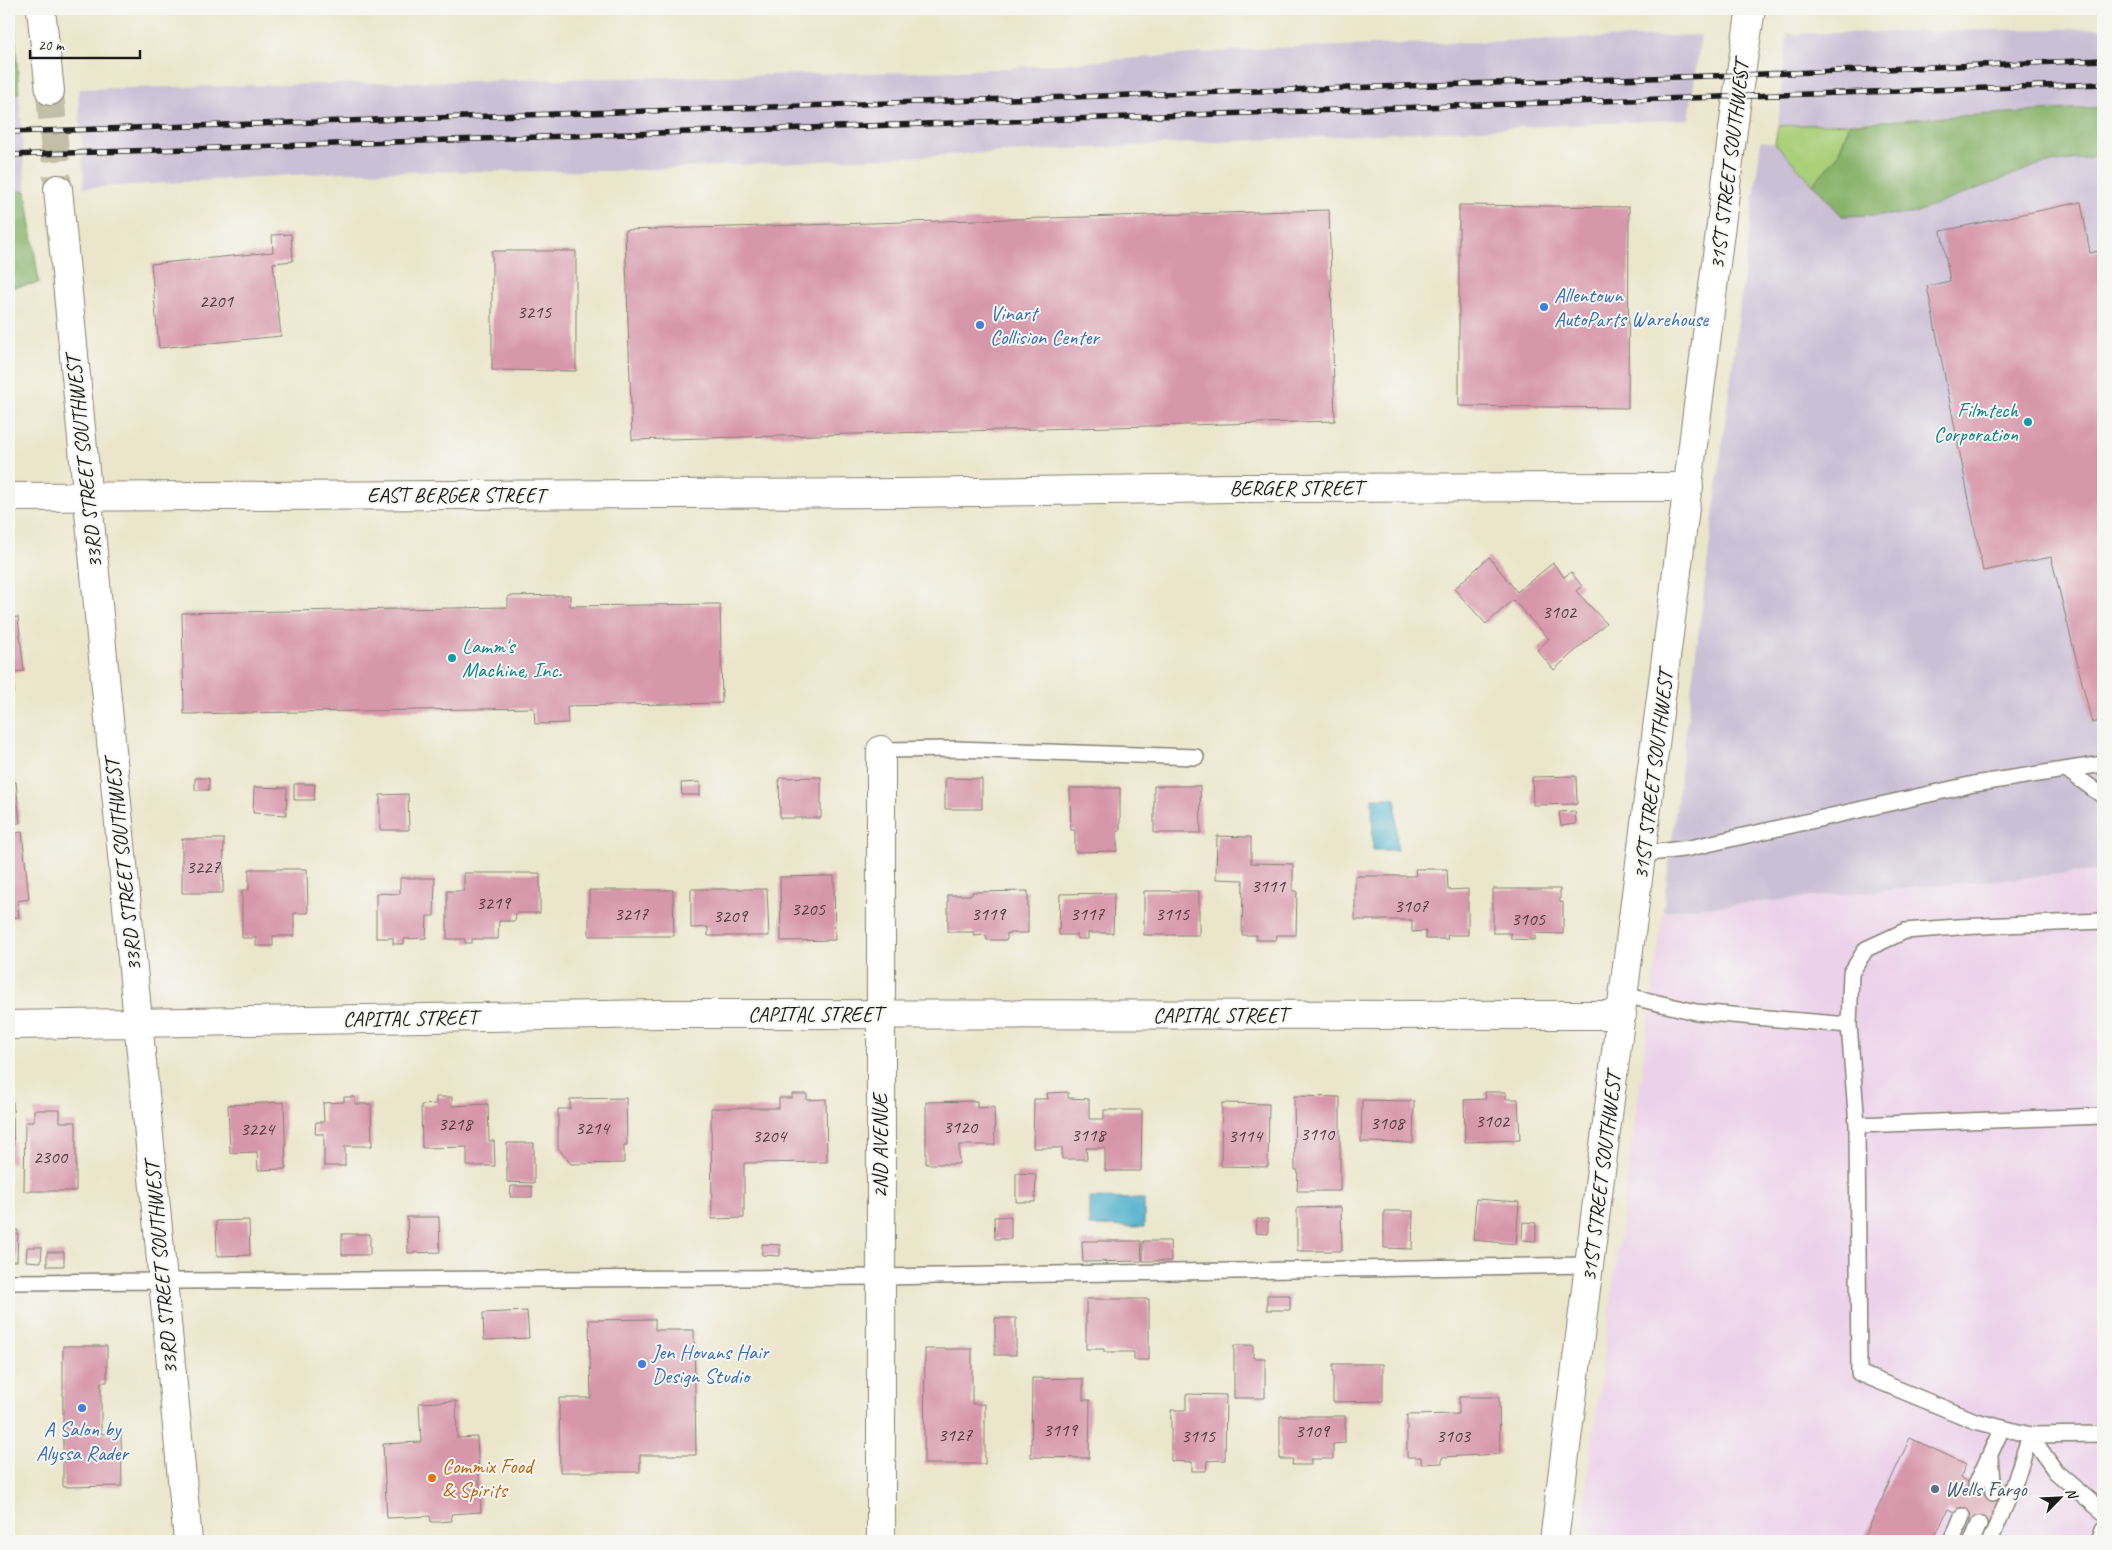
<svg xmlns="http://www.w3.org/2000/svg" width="2112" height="1550" viewBox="0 0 2112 1550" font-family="Caveat,sans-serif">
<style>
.built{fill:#ecd1ea}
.industrial{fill:#cbbfd5}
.green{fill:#abd07a;stroke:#64764b}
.forest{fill:#88b26a;stroke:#526743}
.water{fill:#4bafca;stroke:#346673}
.building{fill:#d797aa}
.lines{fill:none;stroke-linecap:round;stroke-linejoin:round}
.street-tunnel{stroke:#c2bea8;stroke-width:28;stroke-dasharray:28 14;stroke-linecap:butt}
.lane-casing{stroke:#848174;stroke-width:18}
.street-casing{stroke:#848174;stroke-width:30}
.secondary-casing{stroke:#848174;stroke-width:30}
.lane{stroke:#fff;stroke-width:15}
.street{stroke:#fff;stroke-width:28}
.secondary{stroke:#fff;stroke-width:28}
.rail-casing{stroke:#1c1c1c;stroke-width:5.5}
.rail{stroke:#f6f6f2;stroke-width:4;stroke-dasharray:11;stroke-linecap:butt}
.shop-dot{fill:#3f7fe0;stroke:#f6f6f2;stroke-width:2}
.culture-dot{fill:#0f9aa8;stroke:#f6f6f2;stroke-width:2}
.food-dot{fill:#e8710a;stroke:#f6f6f2;stroke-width:2}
.service-dot{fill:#5c6f8a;stroke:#f6f6f2;stroke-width:2}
.labels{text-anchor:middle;stroke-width:4;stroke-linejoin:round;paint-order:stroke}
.number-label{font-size:19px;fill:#4b3b40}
.street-label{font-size:21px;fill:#1c1c1c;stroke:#f6f6f2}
.shop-label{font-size:21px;fill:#366cbe;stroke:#f6f6f2;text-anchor:start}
.culture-label{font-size:21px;fill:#0d838f;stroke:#f6f6f2;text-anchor:end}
.food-label{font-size:21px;fill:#c56008;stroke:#f6f6f2;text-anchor:start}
.service-label{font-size:21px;fill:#4e5e75;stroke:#f6f6f2;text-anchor:start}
</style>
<rect width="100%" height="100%" fill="#f6f6f2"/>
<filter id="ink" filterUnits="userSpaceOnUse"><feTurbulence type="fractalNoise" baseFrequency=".02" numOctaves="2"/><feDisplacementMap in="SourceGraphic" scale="10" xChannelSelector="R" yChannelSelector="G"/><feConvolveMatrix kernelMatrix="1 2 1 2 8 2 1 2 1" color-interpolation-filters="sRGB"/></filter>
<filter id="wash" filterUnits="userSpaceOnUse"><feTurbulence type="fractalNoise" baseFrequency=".0096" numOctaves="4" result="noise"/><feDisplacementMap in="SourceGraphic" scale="20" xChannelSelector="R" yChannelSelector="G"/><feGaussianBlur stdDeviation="1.12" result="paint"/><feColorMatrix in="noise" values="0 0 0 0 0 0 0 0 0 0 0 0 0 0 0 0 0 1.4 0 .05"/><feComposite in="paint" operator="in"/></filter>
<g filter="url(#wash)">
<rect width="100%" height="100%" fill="#ebe6cb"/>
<path class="built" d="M2103,870V1541H1597L1588,1524L1585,1509L1587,1481L1663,911Z"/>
<path class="industrial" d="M2103,28V107L1778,126L1787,34Z
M1701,35L1689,119L613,171L342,172L84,188L78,89L963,71L1274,48Z
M9,93H19L26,191L9,192Z
M1761,141L1775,143L1842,216L1912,214L2038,165L2103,155V870L1663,911Z"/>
<path class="green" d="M1850,123L1838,155L1813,184L1775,143L1778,126Z"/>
<path class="forest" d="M9,13H14L19,93H9Z
M2103,107V155L2038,165L1912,214L1842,216L1813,184L1838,155L1850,123Z
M26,191L39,283L9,288V192Z"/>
<path class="water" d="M1372,798H1396L1397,850H1373Z
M1089,1198L1144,1199V1227L1089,1226Z"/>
<g id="blocks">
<path class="building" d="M2081,202L2090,253L2103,250V720L2092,723L2051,557L1983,571L1927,286L1950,281L1941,231Z
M1459,205L1629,207L1628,408L1459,406Z
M1329,210L1335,421L632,440L625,230Z
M291,234L293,261L273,263L281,336L159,348L151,264L273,252L272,235Z
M492,251H576V371L492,370Z
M1489,557L1517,592L1553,563L1564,577L1571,572L1582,586L1576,591L1606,623L1554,670L1537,650L1549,639L1513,600L1486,624L1454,589Z
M570,595V606L720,604L722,703L567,706L568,723L535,724L534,708L184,714L182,613L508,607V596Z
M18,617L24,671L12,672L14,692H9V618Z
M1576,776L1577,804L1533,805L1532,777Z
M821,777V818H780L779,778Z
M195,778H209V790H195Z
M945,778L982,779V809H945Z
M9,782H16L20,823H9Z
M700,782V795H682L681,783Z
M294,784H315L314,800H294Z
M1154,786H1200L1201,833H1154Z
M254,787L287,788L286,815L253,813Z
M1070,788H1120V831H1117V851L1075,852V830H1071Z
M408,794L409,830H380V795Z
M1575,811L1576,824L1561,826L1559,812Z
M22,832L29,899L17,901L19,917L9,918V834Z
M1217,836L1251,837V863L1293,864V891H1297L1296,935H1277L1276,940H1256V935H1242L1243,880L1216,879Z
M182,839H224L223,893H182Z
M249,869H307L308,913H294V936H273V946H256V938H242V890H249Z
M1415,869H1447L1448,890L1468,889V935H1447L1448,939H1426V931L1412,932V920H1355V876H1416Z
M464,873H540V913H516L515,921H499L498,939H472V943H465V939H447V891H464Z
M834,876L835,940L781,941L780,877Z
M400,878H435L434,916H427L426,938L404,939V944H393V938H376V893L400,894Z
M691,889H767L769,936H708V927L691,928Z
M1493,889H1560V903L1563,902V934L1535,933V940L1511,939V933H1493Z
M589,890H673L674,936H589Z
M1028,891V933H1007V940H987L986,935L974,936L973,932H948V895H972V892Z
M1144,891H1199V935H1144Z
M1114,893L1113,933H1088V939H1077V935H1059L1060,894Z
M1068,1092V1098L1089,1099V1119H1104V1110H1142L1141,1171H1105V1148H1086L1087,1159H1062V1148H1033L1034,1099H1048L1047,1093Z
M1485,1092H1506V1099H1518L1520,1140L1465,1142L1464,1100L1486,1099Z
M792,1094H807V1100L826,1099L827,1162L744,1163V1218L712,1219L711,1108H779V1098H792Z
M1294,1096L1340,1097V1191H1297L1298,1170H1295Z
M344,1097H355V1104H371L372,1146H345V1166H324V1134H315L316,1122H324L323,1103L344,1102Z
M436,1097H452V1106L488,1104L489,1141H494L495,1166H467V1147L422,1148L421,1105L436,1104Z
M626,1098L627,1145H624V1163L571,1164L558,1148V1109H570V1099Z
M1362,1100L1414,1101L1413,1143L1361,1142Z
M977,1101V1108L994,1107L995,1145H959V1164H926V1102Z
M9,1102H13L14,1163H9Z
M284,1102L286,1169L258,1170L257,1152L230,1153L228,1105Z
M1222,1103L1269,1104L1268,1167L1221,1166Z
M34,1110H60V1122H76V1191H24L25,1122H34Z
M507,1143H534V1183L507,1182Z
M1016,1173L1036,1174L1035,1202H1016Z
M511,1186H532V1197H510Z
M1476,1199L1519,1202L1516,1244L1473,1240Z
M1341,1207L1342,1251H1297V1208Z
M1384,1211H1413L1412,1249L1384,1248Z
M1011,1216V1239H995L994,1217Z
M407,1217H439L440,1252L408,1253Z
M1257,1219H1268V1234L1256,1233Z
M249,1220L250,1255L217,1256L216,1221Z
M1523,1222L1536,1223V1241L1522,1240Z
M9,1230H18L17,1261H9Z
M342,1234H370V1255H342Z
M1082,1241H1141L1142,1261L1083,1262Z
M1143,1241H1170L1171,1261H1143Z
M762,1244L780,1245V1256L762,1255Z
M27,1247H42L41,1262L26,1261Z
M47,1252H64V1266H47Z
M1267,1295H1290V1310H1267Z
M1086,1299H1149V1360H1134V1352H1104V1349H1086Z
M527,1311L529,1338L484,1340L483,1313Z
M995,1318H1016V1355H995Z
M655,1319V1330H694L696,1455H640V1472H560L559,1398H591L589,1320Z
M1234,1345H1253V1358H1265V1398H1234Z
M63,1346H107V1382H101V1434L121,1433L122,1486L63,1487Z
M925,1349H972V1404H985V1464H924Z
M1333,1364H1383V1401L1333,1402Z
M1032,1378L1083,1379V1400H1090L1089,1458L1031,1457Z
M1186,1394L1226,1395L1225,1460L1207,1461L1206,1471H1192V1462L1171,1461V1410H1186Z
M1459,1397H1499L1500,1454L1442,1457V1463L1421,1464V1457H1407V1415L1459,1414Z
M456,1401L457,1438L477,1437L481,1512L451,1514L452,1521L440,1522H431L430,1516L387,1518L383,1444L421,1442L419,1403Z
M1280,1416H1345V1443L1333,1444V1459H1311V1465H1292L1293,1459H1280Z
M1910,1438L1966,1464L1960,1478L2002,1497L1988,1528L1948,1509L1933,1541H1870L1864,1538Z"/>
</g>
</g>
<g filter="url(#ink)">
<use href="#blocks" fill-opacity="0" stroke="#848174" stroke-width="1"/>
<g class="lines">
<path class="street-tunnel" d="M50,91L58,189"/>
<defs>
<path id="lane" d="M881,750L955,749L1196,757
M2067,770L2103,796
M1643,854L1690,848L1974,784L2103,764
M1624,995L1696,1012L1849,1025L1851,973L1866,949L1905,931L1957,927L2103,921
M1849,1025L1857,1125L1859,1373L1975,1421L2030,1435L2103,1434
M1857,1125L2103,1116
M9,1282L880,1277L1590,1265
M2030,1435L2056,1472L2103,1512
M1990,1457L1993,1493
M1976,1485L2002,1428
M1952,1541L1962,1516
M1972,1541L1979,1524
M1990,1541L2014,1485L2030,1435
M2099,1541L2103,1529"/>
<path id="street" d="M41,9L50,91
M58,189L188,1541
M9,497L904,493L1230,488L1689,487
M9,1025L659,1014L1622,1015
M881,1541V750"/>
<path id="secondary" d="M1554,1541L1737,98L1751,9"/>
</defs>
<use href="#lane" class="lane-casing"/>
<use href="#street" class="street-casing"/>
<use href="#secondary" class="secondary-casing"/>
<use href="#lane" class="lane"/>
<use href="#street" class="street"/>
<use href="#secondary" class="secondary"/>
<defs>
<path id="rail" d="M9,132L1740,75L2103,60
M9,155L2103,84"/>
</defs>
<use href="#rail" class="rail-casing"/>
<use href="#rail" class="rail"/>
</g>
</g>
<g class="shop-dot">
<circle cx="1544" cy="307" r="5"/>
<circle cx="980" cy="325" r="5"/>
<circle cx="642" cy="1364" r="5"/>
<circle cx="82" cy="1408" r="5"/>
</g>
<g class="culture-dot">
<circle cx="2028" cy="422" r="5"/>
<circle cx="452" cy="658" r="5"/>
</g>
<circle class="food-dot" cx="432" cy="1478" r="5"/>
<circle class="service-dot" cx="1935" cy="1489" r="5"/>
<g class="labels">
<g class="number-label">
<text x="216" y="307">2201</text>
<text x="534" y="318">3215</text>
<text x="1559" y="618">3102</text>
<text x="203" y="873">3227</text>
<text x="1268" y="892">3111</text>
<text x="493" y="909">3219</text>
<text x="1411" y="912">3107</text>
<text x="808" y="915">3205</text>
<text x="631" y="920">3217</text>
<text x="988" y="920">3119</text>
<text x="1087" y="920">3117</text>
<text x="1172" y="920">3115</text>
<text x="730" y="922">3209</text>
<text x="1528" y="925">3105</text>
<text x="1492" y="1127">3102</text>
<text x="1387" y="1129">3108</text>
<text x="455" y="1130">3218</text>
<text x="960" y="1133">3120</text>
<text x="592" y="1134">3214</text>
<text x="257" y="1135">3224</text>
<text x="1317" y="1140">3110</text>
<text x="1088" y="1141">3118</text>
<text x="769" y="1142">3204</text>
<text x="1245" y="1142">3114</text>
<text x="50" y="1163">2300</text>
<text x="1060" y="1436">3119</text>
<text x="1312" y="1437">3109</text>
<text x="955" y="1441">3127</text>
<text x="1198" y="1442">3115</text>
<text x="1453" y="1442">3103</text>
</g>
<g class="street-label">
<text transform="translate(1729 165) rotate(-83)" y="7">31ST STREET SOUTHWEST</text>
<text transform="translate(84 462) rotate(-96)" y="7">33RD STREET SOUTHWEST</text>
<text x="1296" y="495">BERGER STREET</text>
<text x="456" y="502">EAST BERGER STREET</text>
<text transform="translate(1653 775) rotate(-83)" y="7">31ST STREET SOUTHWEST</text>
<text transform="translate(123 865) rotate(-96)" y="7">33RD STREET SOUTHWEST</text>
<text x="815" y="1021">CAPITAL STREET</text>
<text x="1220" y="1022">CAPITAL STREET</text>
<text transform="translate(410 1018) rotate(-1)" y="7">CAPITAL STREET</text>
<text transform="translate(880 1146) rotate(-90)" y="7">2ND AVENUE</text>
<text transform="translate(1601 1177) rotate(-83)" y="7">31ST STREET SOUTHWEST</text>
<text transform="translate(161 1268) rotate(-95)" y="7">33RD STREET SOUTHWEST</text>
</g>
<g class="shop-label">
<text x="1554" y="302">Allentown<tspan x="1554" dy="24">AutoParts Warehouse</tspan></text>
<text x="990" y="320">Vinart<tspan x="990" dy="24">Collision Center</tspan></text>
<text x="652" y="1359">Jen Hovans Hair<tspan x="652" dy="24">Design Studio</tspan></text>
<text x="82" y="1436" text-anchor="middle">A Salon by<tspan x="82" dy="24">Alyssa Rader</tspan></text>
</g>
<g class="culture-label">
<text x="2018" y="417">Filmtech<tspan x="2018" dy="24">Corporation</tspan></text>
<text x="462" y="653" text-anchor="start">Lamm's<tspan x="462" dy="24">Machine, Inc.</tspan></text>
</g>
<g class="food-label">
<text x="442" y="1473">Commix Food<tspan x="442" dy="24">&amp; Spirits</tspan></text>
</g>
<g class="service-label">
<text x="1945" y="1496">Wells Fargo</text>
</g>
</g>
<rect width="2112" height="1550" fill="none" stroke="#f6f6f2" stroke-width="30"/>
<g transform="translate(2060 1498) rotate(66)" stroke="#f6f6f2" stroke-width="4" paint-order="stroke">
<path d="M0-4L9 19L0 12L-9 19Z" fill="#1c1c1c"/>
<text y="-8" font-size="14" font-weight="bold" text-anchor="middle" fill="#1c1c1c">N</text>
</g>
<path d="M30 50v8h110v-8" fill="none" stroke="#1c1c1c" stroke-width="2.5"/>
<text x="38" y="50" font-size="15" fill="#1c1c1c" stroke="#f6f6f2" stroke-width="4" paint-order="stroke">20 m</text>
</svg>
